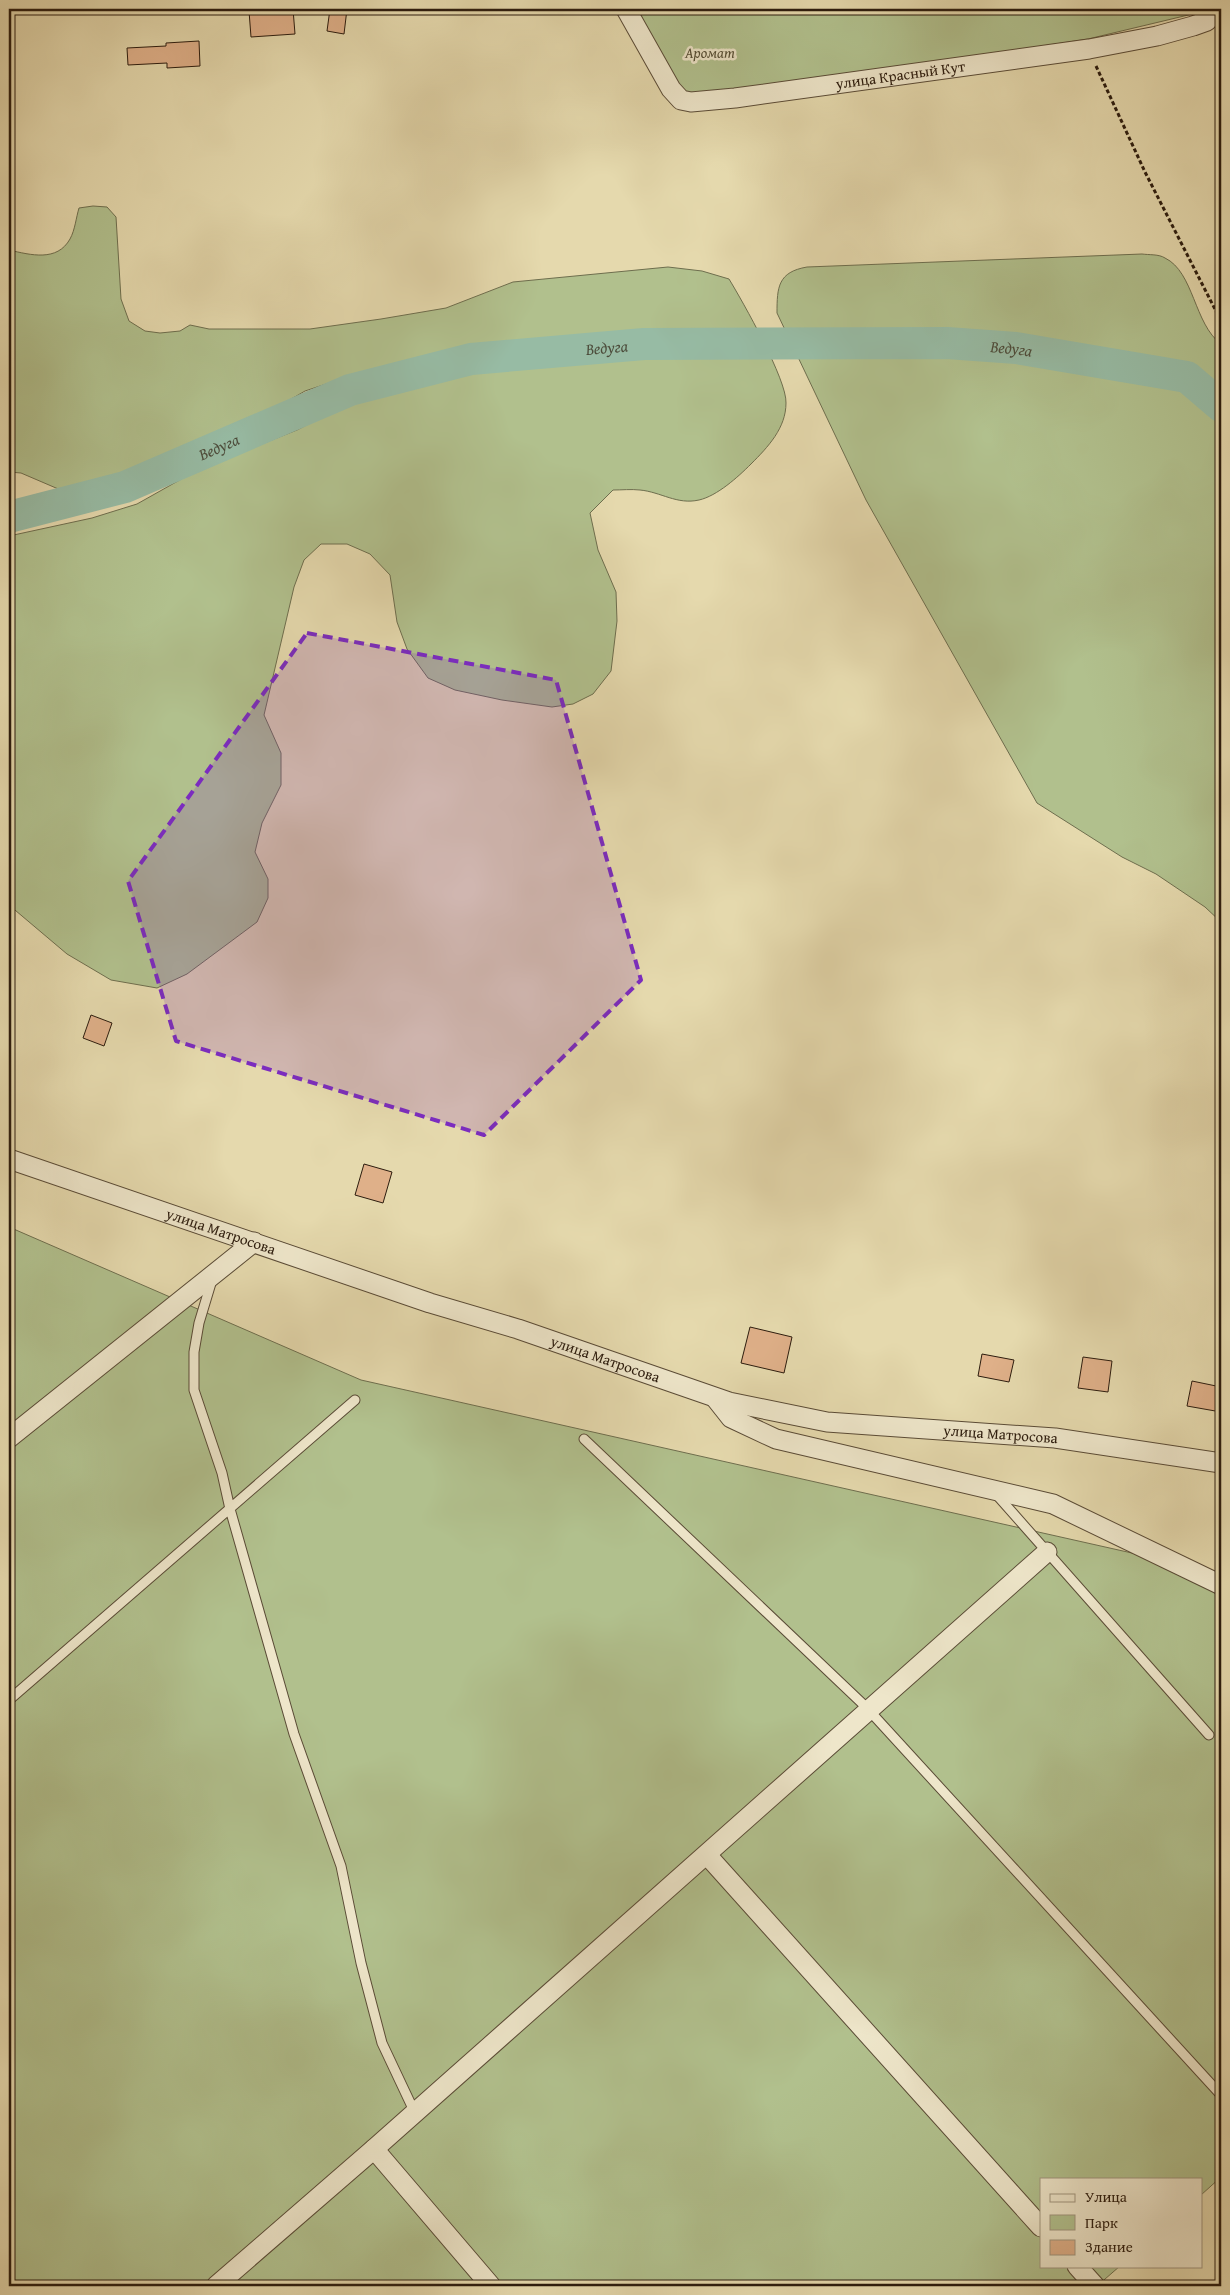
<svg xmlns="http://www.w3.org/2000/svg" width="1230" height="2295" viewBox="0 0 1230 2295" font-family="'Gentium Book Plus',serif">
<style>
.green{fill:#b1c08d;stroke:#6e6e4e}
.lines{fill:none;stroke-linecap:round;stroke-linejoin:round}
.river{stroke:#97bba4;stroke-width:32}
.building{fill:#dfb089;stroke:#2c1c0e}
.service-casing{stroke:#5a4b36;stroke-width:11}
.minor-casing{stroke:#5a4b36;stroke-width:21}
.path{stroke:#2c1c0e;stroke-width:3;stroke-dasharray:4 2.5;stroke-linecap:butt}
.service{stroke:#eee6ca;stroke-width:9}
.minor{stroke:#eee6ca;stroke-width:19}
.marked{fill:#7b2cbf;fill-opacity:0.2;stroke:#7b2cbf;stroke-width:4;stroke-dasharray:10 6;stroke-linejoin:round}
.labels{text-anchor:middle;stroke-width:5;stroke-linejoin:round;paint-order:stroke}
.park-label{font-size:15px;font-style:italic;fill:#544d34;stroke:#eee6ca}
.street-label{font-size:15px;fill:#2c1c0e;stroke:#eee6ca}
.water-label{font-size:16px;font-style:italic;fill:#4c4c3b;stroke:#eee6ca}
</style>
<rect width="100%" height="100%" fill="#e5d9ad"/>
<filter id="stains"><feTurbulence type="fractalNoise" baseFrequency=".004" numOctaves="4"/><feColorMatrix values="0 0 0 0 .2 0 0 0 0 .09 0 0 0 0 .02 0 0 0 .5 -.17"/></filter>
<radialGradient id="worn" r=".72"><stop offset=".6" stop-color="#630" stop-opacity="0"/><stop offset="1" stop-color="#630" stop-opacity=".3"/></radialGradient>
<path class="green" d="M631,9H1207L1205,11L1088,39L684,101Z
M93,206L107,207L116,217L121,299L129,321L145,331L160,333L180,331L190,325L209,329H310L381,319L446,308L513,282L668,267L702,271L729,279C743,302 787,380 786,403C786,428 768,447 751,464C738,477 717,496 699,500C677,505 661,492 640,490C631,489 622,490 613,490L590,513L598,550L616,592L617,621L611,671L593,694L573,704L552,707L502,700L455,690L428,678L407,649L397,622L390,575L370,554L347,544H321L304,560L294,587L264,715L281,753V785L262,823L255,852L268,879V898L257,922L187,974L157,988L111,980L67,954L9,905V536L92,518L137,504L201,468L297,430L343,406L341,385L326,384L305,391L255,420L107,482L63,491L21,473L9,472V250C31,255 57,262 70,239C75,230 76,218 79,208Z
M1142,254C1149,255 1159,254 1165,258C1194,272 1194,324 1221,344V922L1205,907L1156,874L1122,857L1037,803L866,500L777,313C777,287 778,272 807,267Z
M9,1227L361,1380L1221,1573V2177L1201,2195V2179H1041V2266H1120L1097,2286H9Z"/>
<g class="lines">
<path class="river" id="s1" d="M9,517L125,487L350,390L471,359L644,344L947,343L1016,348L1187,377L1221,406"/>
</g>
<path class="building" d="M293,9L295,34L251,37L249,11Z
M330,9H347L344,34L327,31Z
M199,41L200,66L167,68V63L128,65L127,48L166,46V43Z
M91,1015L112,1023L104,1046L83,1038Z
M364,1164L392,1172L383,1203L355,1195Z
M750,1327L792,1337L784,1373L741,1363Z
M982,1354L1014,1360L1009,1382L978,1376Z
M1083,1357L1112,1361L1108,1392L1078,1388Z
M1192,1381L1221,1387V1412L1187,1406Z"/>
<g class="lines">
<defs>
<path id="service" d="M212,1280L199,1323L194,1352V1390L222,1473L230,1509L294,1734L341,1866L361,1963L382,2043L415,2113
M584,1439L866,1707L1221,2095
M996,1494L1209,1735
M9,1700L355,1400"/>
<g id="minor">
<path id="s2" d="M626,9L671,89L681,100L691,102L735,98L1089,49L1157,36L1193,26L1207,21L1215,9"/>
<path id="s3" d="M9,1159L430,1303L518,1329L729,1402L827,1422L1055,1438L1221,1463"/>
<path d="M716,1399L731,1418L776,1439L1053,1504L1221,1585"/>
<path d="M9,1438L254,1242"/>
<path d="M707,1855L1041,2227"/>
<path d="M374,2149L491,2286"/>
<path d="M1077,2266L1095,2286"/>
<path d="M216,2286L374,2149L1047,1552"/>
</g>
</defs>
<use href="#service" class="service-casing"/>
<use href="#minor" class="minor-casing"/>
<path class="path" d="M1096,66L1145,172L1221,321"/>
<use href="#service" class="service"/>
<use href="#minor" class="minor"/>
</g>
<path class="marked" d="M307,633L556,680L641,980L484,1135L176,1041L128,881Z"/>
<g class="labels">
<g class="park-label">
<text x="710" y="58">Аромат</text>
</g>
<g class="street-label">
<text dy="5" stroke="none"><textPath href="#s2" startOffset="328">улица Красный Кут</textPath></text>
<text dy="5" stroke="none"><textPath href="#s3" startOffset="224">улица Матросова</textPath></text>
<text dy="5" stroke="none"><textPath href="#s3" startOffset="629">улица Матросова</textPath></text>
<text dy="5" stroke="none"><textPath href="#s3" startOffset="1034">улица Матросова</textPath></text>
</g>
<g class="water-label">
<text dy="6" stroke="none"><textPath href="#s1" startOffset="626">Ведуга</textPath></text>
<text dy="6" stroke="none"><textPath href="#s1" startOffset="1031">Ведуга</textPath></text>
<text dy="6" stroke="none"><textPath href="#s1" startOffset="222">Ведуга</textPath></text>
</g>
</g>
<rect width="1230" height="2295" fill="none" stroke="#e5d9ad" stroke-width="30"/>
<rect x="10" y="10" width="1210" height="2275" fill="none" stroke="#2c1c0e" stroke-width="2.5"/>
<rect x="15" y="15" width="1200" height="2265" fill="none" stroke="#2c1c0e"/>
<rect x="1040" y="2178" width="162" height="90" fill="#eee6ca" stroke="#a0957f"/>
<rect x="1050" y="2194" width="25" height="8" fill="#eee6ca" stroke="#a0957f"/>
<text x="1085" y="2202" font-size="15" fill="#2c1c0e">Улица</text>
<rect x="1050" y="2215" width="25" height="15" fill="#b1c08d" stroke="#a0957f"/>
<text x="1085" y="2228" font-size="15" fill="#2c1c0e">Парк</text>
<rect x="1050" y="2240" width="25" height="15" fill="#dfb089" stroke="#a0957f"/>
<text x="1085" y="2252" font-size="15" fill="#2c1c0e">Здание</text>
<rect width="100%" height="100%" filter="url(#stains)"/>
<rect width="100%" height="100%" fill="url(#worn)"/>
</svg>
